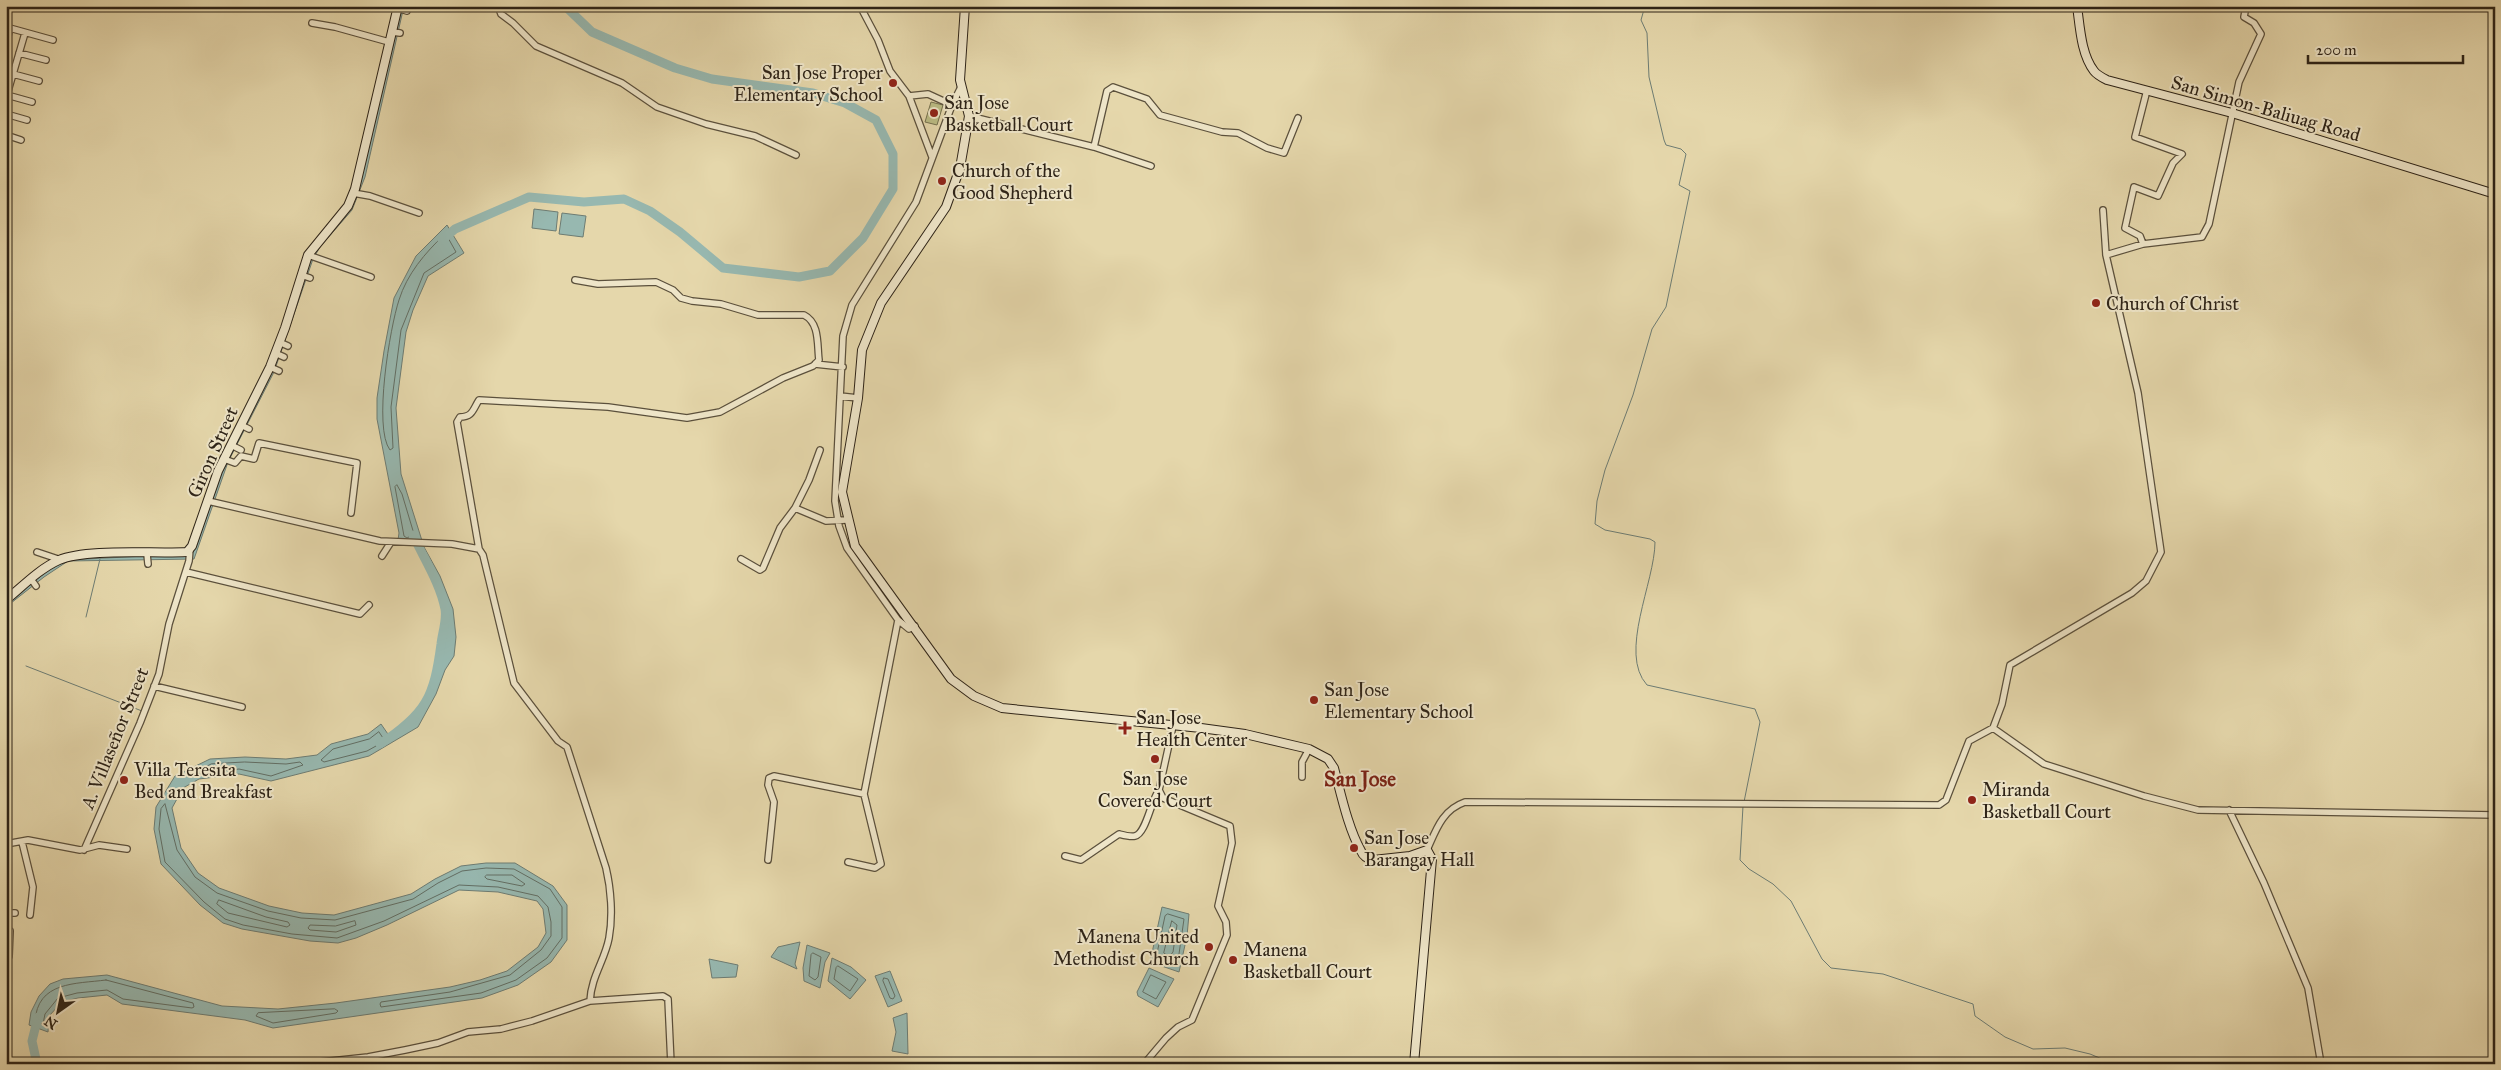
<svg xmlns="http://www.w3.org/2000/svg" width="2501" height="1070" viewBox="0 0 2501 1070" font-family="'IM FELL Great Primer',serif">
<style>
.green{fill:#bbbc84;stroke:#74704e}
.water{fill:#97b8b0;stroke:#6d7c73}
.lines{fill:none;stroke-linecap:round;stroke-linejoin:round}
.shore{stroke:#626e64;stroke-width:1}
.stream{stroke:#6d7c73;stroke-width:1}
.river{stroke:#97b8b0;stroke-width:9}
.street-casing{stroke:#5b503c;stroke-width:8}
.secondary-casing{stroke:#2d2317;stroke-width:10}
.street{stroke:#eee5c8;stroke-width:5.5}
.secondary{stroke:#eee5c8;stroke-width:8}
.poi-dot{fill:#8f2418;stroke:#eee5c8;stroke-width:2}
.labels{text-anchor:middle;stroke-width:4;stroke-linejoin:round;paint-order:stroke}
.poi-label{font-size:19px;fill:#2d2317;stroke:#eee5c8;text-anchor:start}
.street-label{font-size:19px;fill:#2d2317;stroke:#eee5c8}
.quarter-label{font-size:21px;font-weight:bold;fill:#7a1f14;stroke:#eee5c8}
</style>
<rect width="100%" height="100%" fill="#e5d7ab"/>
<filter id="stains"><feTurbulence type="fractalNoise" baseFrequency=".004" numOctaves="4"/><feColorMatrix values="0 0 0 0 .2 0 0 0 0 .09 0 0 0 0 .02 0 0 0 .5 -.17"/></filter>
<radialGradient id="worn" r=".72"><stop offset=".6" stop-color="#630" stop-opacity="0"/><stop offset="1" stop-color="#630" stop-opacity=".3"/></radialGradient>
<path class="green" d="M931,102L943,105L937,125L925,122Z"/>
<path class="water" d="M400,6H404L401,19L365,177L352,210L320,247L313,259L274,372L228,462L194,559L68,561L44,577L6,607V601L38,576L66,560L186,554L224,463L246,419L310,258L348,209Z
M534,209L558,212L556,231L532,228Z
M562,213L586,216L583,237L559,234Z
M447,225L464,253L428,276L413,310L406,332L396,408L401,474L424,547L440,576L453,609L456,637L454,656L445,670L436,694L418,727L369,756L271,781L239,774L199,779L183,788L172,808L181,848L198,873L219,888L269,906L302,913L334,915L411,894L435,879L461,866L486,863H515L553,886L567,905V940L551,962L518,985L482,998L273,1028L245,1020L122,1004L107,995L78,998L62,1002L49,1016L48,1032L29,1025L31,1012L39,996L50,984L63,979L107,975L222,1006L278,1009L336,1003L450,987L480,980L507,971L538,947L546,933L543,909L537,901L498,892L459,890L387,925L356,938L338,943L310,941L242,929L223,923L200,905L161,864L154,829L156,807L175,776L210,759L245,757L286,759L317,755L331,744L368,734L381,724L390,737C431,712 436,685 441,641C442,632 446,620 445,611C443,589 425,560 415,541L398,540L399,533L377,419V398L384,351L394,298L416,256Z
M1162,907L1189,914L1187,936L1179,972L1150,962Z
M800,942L795,964L797,969L771,957L778,947Z
M807,945L830,953L825,962L820,988L804,981L803,968Z
M832,958L851,967L866,980L850,999L828,981Z
M709,959L738,965L736,977L712,978Z
M1149,968L1174,979L1158,1007L1138,996L1137,992Z
M890,971L902,1001L888,1007L875,976Z
M907,1013L908,1054L892,1051L896,1032L893,1018Z"/>
<g class="lines">
<path class="shore" d="M444,235L447,236L456,252L424,273L401,330L391,407L393,448L390,450C373,428 390,327 399,300C407,274 425,253 444,235Z
M397,485L402,494L414,534L407,538L404,536L395,487Z
M379,732L385,741L367,751L324,762L321,760L333,749L369,739Z
M245,762L286,764L300,762L303,765L271,776L239,769L199,774L196,772L211,764Z
M165,804L177,850L195,877L217,893L268,911L301,918L335,920L413,899L438,883L462,871L486,868L514,869L550,889L562,907V938L547,958L516,980L481,993L381,1007L380,1004L381,1002L450,992L510,975L541,950L551,936V922L548,907L538,896L498,887L459,885L384,921L337,938L292,934L243,925L225,919L204,902L165,862L159,829L161,809Z
M487,875H512L525,884L522,886L487,879L485,877Z
M219,900L266,917L288,922L290,925L287,927L228,913L217,904Z
M1168,914L1184,919L1179,954L1174,965L1156,958L1165,916Z
M355,921L356,925L336,932L310,930L308,928L310,925L335,926Z
M1172,921L1177,925L1173,952L1169,957L1164,953Z
M813,953L821,957L818,977L815,980L809,976L811,955Z
M838,966L858,979L850,991L834,979L836,968Z
M1151,975L1166,982L1156,999L1143,992Z
M884,978L888,979L895,996L893,999L890,998L883,981Z
M106,980L193,1003L194,1007L192,1008L123,999L107,990L77,993L58,998L45,1014L43,1024L35,1022C37,981 76,984 106,980Z
M335,1009L338,1011L336,1013L273,1023L256,1016L258,1013Z"/>
<path class="stream" d="M1645,6L1641,20L1647,33L1649,77L1664,140L1666,145L1681,149L1686,154L1679,185L1690,191L1666,307L1652,329L1633,395L1605,470L1597,501L1595,524L1605,530L1650,539L1655,542C1655,582 1618,653 1647,685L1755,709L1760,722L1744,802
M86,617L100,559
M26,666L142,711
M1743,806L1740,860L1749,869L1773,884L1791,901L1822,959L1831,968L1883,974L1973,1004L1975,1016L2005,1037L2033,1049L2065,1048L2090,1054L2114,1064"/>
<path class="river" d="M442,240L455,229L529,197L584,202L624,199L650,211L680,232L723,268L799,277L830,271L863,238L893,189V154L876,120L845,103L813,93L712,79L675,68L592,32L565,6
M380,744C426,714 434,697 441,644C442,634 447,620 445,609C440,583 424,559 413,535
M37,1064L32,1041L38,1017"/>
<defs>
<path id="street" d="M498,6L501,14L513,23L536,46L622,83L657,107L706,124L755,136L796,155
M860,6L878,40L890,71L909,96L928,94L952,105L961,87
M397,8L407,11
M312,23L335,27L389,42
M6,27L53,40
M392,32L400,33
M6,42L10,29
M19,53L46,60
M13,74L39,81
M7,95L32,102
M909,96L932,157
M6,98L25,33
M6,114L27,120
M969,116L1094,147L1151,166
M6,135L21,140
M1094,147L1107,91L1113,87L1147,99L1160,115L1222,132L1238,133L1267,148L1284,153L1298,118
M353,193L370,196L419,213
M2143,244L2140,236L2125,228L2134,187L2158,196L2173,163L2182,154L2135,137L2147,90
M308,255L371,277
M2106,255L2143,244L2202,237L2209,224L2239,82L2261,34L2254,23L2244,17L2246,6
M301,275L310,278
M279,342L288,346
M275,353L284,357
M815,364L843,367
M270,367L279,371
M840,396L858,398
M241,425L249,429
M231,445L241,450
M224,459L235,463L241,456L254,459L259,443L357,463L351,513
M208,501L380,541L452,544L479,549L483,555L514,683L558,741L567,747L606,868C611,889 613,916 609,938C605,960 591,977 590,1001
M795,508L826,521L847,520
M479,549L457,422L460,417C473,417 473,409 479,400L608,407L687,418L720,412L783,378L813,366L819,360C817,345 820,323 804,315H758L721,304L692,301L681,298L673,290L656,282L598,284L575,280
M37,552L61,560
M147,554L148,564
M382,556L391,542
M741,559L760,570L763,568L780,528L795,508L809,480L820,450
M186,572L360,614L369,605
M31,579L36,586
M915,626L909,629L898,620L847,548L839,526L835,501L843,336L852,305L916,202L952,105
M154,686L242,707
M1993,728L2002,704L2010,665L2132,593L2146,581L2161,552L2138,393L2106,255L2103,210
M1302,777V762L1309,749
M2229,810L2264,883L2308,988L2321,1064
M22,842L33,887L30,915
M6,844L28,840L80,850L99,845L127,849
M84,850L140,723L159,674L169,624L189,561L190,549
M1427,850C1436,830 1442,810 1465,802L1939,805L1946,800L1969,741L1993,728L2044,764L2144,796L2198,810L2495,815
M1065,856L1081,860L1119,834C1123,835 1130,837 1135,836C1146,834 1151,800 1159,790L1173,726
M768,860L774,802L768,785L769,778L774,776L864,794
M848,862L875,868L881,864L864,794L898,620
M6,913H15
M9,956L10,931
M302,1064L368,1057L405,1050L438,1043L468,1032L501,1029L532,1021L590,1001L663,996L668,999L671,1064
M1144,1064L1166,1038L1178,1027L1192,1020L1227,935L1226,922L1218,906L1232,843L1230,826L1163,798L1159,790"/>
<path id="secondary" d="M965,6L960,80L969,116L960,168L946,207L881,303L862,350L858,398L842,492L855,546L951,679L974,696L1002,708L1201,728L1245,734L1309,749L1328,759L1334,768C1341,794 1348,828 1361,851C1363,856 1368,859 1373,860L1410,856L1427,850L1432,859L1414,1064
M2077,6C2080,27 2081,54 2094,71C2097,75 2103,78 2107,80L2232,113L2495,194
M6,600C23,586 39,569 59,560C87,548 154,554 187,552L192,546L218,471L270,367L285,328L308,255L348,206L355,189L398,6"/>
</defs>
<use href="#street" class="street-casing"/>
<use href="#secondary" class="secondary-casing"/>
<use href="#street" class="street"/>
<use href="#secondary" class="secondary"/>
</g>
<g class="poi-dot">
<circle cx="893" cy="83" r="5"/>
<circle cx="934" cy="113" r="5"/>
<circle cx="942" cy="181" r="5"/>
<circle cx="2096" cy="303" r="5"/>
<circle cx="1314" cy="700" r="5"/>
<path d="M1122.5 720.5h5v5h5v5h-5v5h-5v-5h-5v-5h5z"/>
<circle cx="1155" cy="759" r="5"/>
<circle cx="124" cy="780" r="5"/>
<circle cx="1972" cy="800" r="5"/>
<circle cx="1354" cy="848" r="5"/>
<circle cx="1209" cy="947" r="5"/>
<circle cx="1233" cy="960" r="5"/>
</g>
<g class="labels">
<g class="poi-label">
<text x="883" y="79" text-anchor="end">San Jose Proper<tspan x="883" dy="22">Elementary School</tspan></text>
<text x="944" y="109">San Jose<tspan x="944" dy="22">Basketball Court</tspan></text>
<text x="952" y="177">Church of the<tspan x="952" dy="22">Good Shepherd</tspan></text>
<text x="2106" y="310">Church of Christ</text>
<text x="1324" y="696">San Jose<tspan x="1324" dy="22">Elementary School</tspan></text>
<text x="1136" y="724">San Jose<tspan x="1136" dy="22">Health Center</tspan></text>
<text x="134" y="776">Villa Teresita<tspan x="134" dy="22">Bed and Breakfast</tspan></text>
<text x="1155" y="785" text-anchor="middle">San Jose<tspan x="1155" dy="22">Covered Court</tspan></text>
<text x="1982" y="796">Miranda<tspan x="1982" dy="22">Basketball Court</tspan></text>
<text x="1364" y="844">San Jose<tspan x="1364" dy="22">Barangay Hall</tspan></text>
<text x="1199" y="943" text-anchor="end">Manena United<tspan x="1199" dy="22">Methodist Church</tspan></text>
<text x="1243" y="956">Manena<tspan x="1243" dy="22">Basketball Court</tspan></text>
</g>
<g class="street-label">
<text transform="translate(2266 108) rotate(16)" y="7">San Simon-Baliuag Road</text>
<text transform="translate(212 452) rotate(-66)" y="7">Giron Street</text>
<text transform="translate(114 738) rotate(-68)" y="7">A. Villaseñor Street</text>
</g>
<g class="quarter-label">
<text x="1360" y="786">San Jose</text>
</g>
</g>
<rect width="2501" height="1070" fill="none" stroke="#e5d7ab" stroke-width="25"/>
<rect x="8" y="8" width="2486" height="1055" fill="none" stroke="#2d2317" stroke-width="2.5"/>
<rect x="12" y="12" width="2476" height="1045" fill="none" stroke="#2d2317"/>
<g transform="translate(58 1012) rotate(213)" stroke="#eee5c8" stroke-width="4" paint-order="stroke">
<path d="M0-4L9 19L0 12L-9 19Z" fill="#2d2317"/>
<text y="-8" font-size="14" font-weight="bold" text-anchor="middle" fill="#2d2317">N</text>
</g>
<path d="M2308 55v8h155v-8" fill="none" stroke="#2d2317" stroke-width="2.5"/>
<text x="2316" y="55" font-size="15" fill="#2d2317" stroke="#eee5c8" stroke-width="4" paint-order="stroke">200 m</text>
<rect width="100%" height="100%" filter="url(#stains)"/>
<rect width="100%" height="100%" fill="url(#worn)"/>
</svg>
